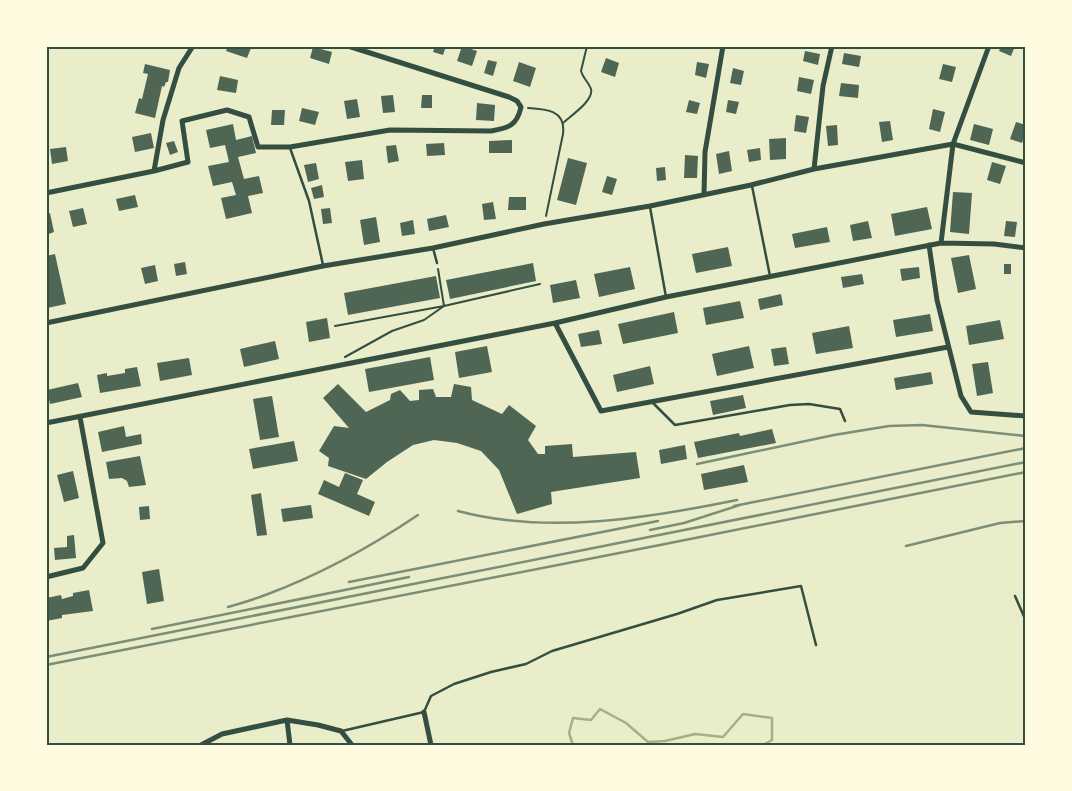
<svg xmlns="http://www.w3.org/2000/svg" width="1072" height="791" viewBox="0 0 1072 791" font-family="'Work Sans',sans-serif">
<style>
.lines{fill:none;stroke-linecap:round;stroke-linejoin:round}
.stream{stroke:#a3b18a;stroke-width:2.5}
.building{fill:#4f6655}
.path{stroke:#344e41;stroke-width:2}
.service{stroke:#344e41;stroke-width:2.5}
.minor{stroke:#344e41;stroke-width:5}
.rail{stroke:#7c8e77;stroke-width:2.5}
.neatline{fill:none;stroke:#344e41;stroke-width:2}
</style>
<rect width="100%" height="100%" fill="#e9edc9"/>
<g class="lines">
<path class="stream" d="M573,745L569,733L573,718L591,720L600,709L626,723L648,742L665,741L695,734L723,737L743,714L772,718V740L763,745"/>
</g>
<path class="building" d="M228,46H245L251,48L247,58L226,51Z
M435,46H446L443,55L433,52Z
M462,46L477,51L472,66L457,61Z
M1001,46H1015L1011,56L999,51Z
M313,47L332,52L329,64L310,58Z
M805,51L820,54L818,65L803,61Z
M844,53L861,56L859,67L842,64Z
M606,58L619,63L615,77L601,72Z
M488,60L497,62L493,76L484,73Z
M519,62L536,68L530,87L513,81Z
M697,62L709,64L706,78L695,75Z
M145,64L170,70L168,82H166L164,87L162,86L155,118L135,113L139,98L142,99L148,74L143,73Z
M943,64L956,67L952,82L939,79Z
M733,68L744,71L741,85L730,83Z
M220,76L238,80L236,93L217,90Z
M799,77L814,80L811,94L797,91Z
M841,83L859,85L858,98L839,96Z
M393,95L395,112L383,113L381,96Z
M422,95H432V108H421Z
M357,99L360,117L347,119L344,101Z
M689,100L700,103L697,114L686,112Z
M728,100L739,102L736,114L726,112Z
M477,103L495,105L494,121L476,120Z
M302,108L319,112L315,125L299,121Z
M933,109L945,112L940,132L929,129Z
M272,110H285L284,125H271Z
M796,115L809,117L806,133L794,131Z
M890,121L893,140L882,142L879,122Z
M1016,122L1026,125V131L1022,143L1010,139Z
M233,124L236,140L252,136L256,153L238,157L244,179L259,176L263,193L248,196L252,213L226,219L221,198L236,195L232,182L213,186L208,166L229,162L225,145L210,148L206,130Z
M974,124L993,129L989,145L970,140Z
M837,125L838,145L828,146L826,126Z
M151,133L154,148L135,152L132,137Z
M786,138V159L770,160L769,139Z
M512,140V153H489V141Z
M174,141L178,152L170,155L166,143Z
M444,143L445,155L427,156L426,144Z
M396,145L399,161L388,163L386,146Z
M66,147L68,161L52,164L50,149Z
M760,148L761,160L749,162L747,150Z
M729,151L732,171L719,174L716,154Z
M685,155L698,156L697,178H684Z
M568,158L587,163L576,205L557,200Z
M362,160L364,179L348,181L345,162Z
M992,162L1006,166L1000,184L987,180Z
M316,163L319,179L308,182L304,165Z
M665,167L666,180L657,181L656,168Z
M607,176L617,179L612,195L602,192Z
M322,185L324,197L314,199L311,188Z
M953,192L972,193L969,234L950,232Z
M135,195L138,207L119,211L116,199Z
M509,197H526V210H508Z
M493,202L496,219L484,220L482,204Z
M927,207L932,229L895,236L891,214Z
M83,208L87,224L73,227L69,211Z
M330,208L332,223L323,224L321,209Z
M50,213L54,232L46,235V214Z
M446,215L449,227L429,231L427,219Z
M376,217L380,242L364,245L360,220Z
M413,220L415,234L402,236L400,223Z
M868,221L872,238L853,241L850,225Z
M1006,221L1017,222L1015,237L1004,236Z
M827,227L830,242L795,248L792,234Z
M728,247L732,266L696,273L692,254Z
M55,254L66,304L47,308L46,256Z
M969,255L976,289L958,293L951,258Z
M185,262L187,274L176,276L174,264Z
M533,263L536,281L450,299L446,280Z
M1004,264H1011V274H1004Z
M155,265L158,281L145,284L141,268Z
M630,267L635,289L599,297L594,274Z
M919,267L920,278L902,281L900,269Z
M862,274L864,284L843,288L841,277Z
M436,276L440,298L348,315L344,293Z
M576,280L580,298L553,303L550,285Z
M781,294L783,305L760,310L758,299Z
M740,301L744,318L706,325L703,308Z
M674,312L678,333L623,344L618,324Z
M930,314L933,331L896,337L893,320Z
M327,318L330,338L309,342L306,322Z
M1000,320L1004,339L969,345L966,326Z
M849,326L853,348L816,354L812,333Z
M599,330L602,344L581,347L578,334Z
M275,341L279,359L244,367L240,349Z
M487,346L492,372L459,378L455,352Z
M749,346L754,368L717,376L712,354Z
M786,347L789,364L774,366L771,349Z
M430,357L434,380L369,392L365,369Z
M189,358L192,375L160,381L157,363Z
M988,362L993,393L977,396L972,364Z
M650,366L654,384L617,392L613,375Z
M137,367L141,386L100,393L97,375L107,373V376L125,373V369Z
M931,372L933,384L896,390L894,378Z
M78,383L82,397L50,404L47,390Z
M338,384L366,412L390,400L391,394L400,390L410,401L419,400V390L433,389L436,397H451L454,384L471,387L472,400L502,414L509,405L536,426L528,440L538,454H545V446L572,444L573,457L636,452L640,478L551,492L552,504L517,514L499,470L481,451L457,443L434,440L413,445L387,462L366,479L328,466L329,458L319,451L334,426L349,428L323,398Z
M743,395L746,408L713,415L710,401Z
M272,396L279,437L260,440L253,399Z
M124,426L126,437L141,434L142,444L102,452L98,432Z
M772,429L776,443L698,458L694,442L739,433L740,436Z
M294,441L298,461L253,469L249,449Z
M685,445L687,459L661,464L659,450Z
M140,456L146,485L129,487L127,481L122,478L109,479L106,462Z
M744,465L748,482L704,490L701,474Z
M73,471L79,498L64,502L57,475Z
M345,473L363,480L357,494L375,502L369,516L318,494L324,480L339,487Z
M261,493L267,535L257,536L251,495Z
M311,505L313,518L283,522L281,509Z
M149,506L150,519L140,520L139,507Z
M74,535L76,558L55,560L54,548L67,547V536Z
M159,569L164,601L147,604L142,572Z
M89,590L93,611L62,615V618L46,621V598L61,595L62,599L73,596V593Z"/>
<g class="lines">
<path class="path" d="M528,108C546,109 566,110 563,134L546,216
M563,123C570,116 594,101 591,89C589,83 583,78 581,71L587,46
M335,326L444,306L540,284
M345,357L392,331L424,320L444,306L438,269"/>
<path class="service" d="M290,148L309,201L323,265
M752,186L770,276
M650,207L666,297
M433,248L437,263
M653,403L675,425L790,405L809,404L840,409L845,421
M1015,596L1026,621
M342,731L424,712L431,696L454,684L491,672L526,664L552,651L677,614L717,600L801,586L816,645"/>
<path class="minor" d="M814,169L823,86L832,46
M154,171L163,120L179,68L193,46
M46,193L154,171L188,162L182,121L227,110L249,117L258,147H290L390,130L491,131C508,128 517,126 521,107L517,101L509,97L348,46
M704,195L705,152L723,46
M941,243L953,144L989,46
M929,245L937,300L961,396L971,412L1026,416
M46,323L323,266L433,248L544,224L650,206L751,185L814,169L953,144L1026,163
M555,323L601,411L948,347
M46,423L555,323L666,297L941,243L994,244L1026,248
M46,577L83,568L103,543L80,417
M424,712L431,745
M287,720L290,745
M201,745L222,734L287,720L318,725L341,731L352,745"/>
<path class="rail" d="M697,464L834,435L889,426L922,425L1026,436
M734,506L1026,448
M458,511C547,535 649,518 737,500
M650,530L684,523L740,505
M906,546L1000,523L1026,521
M349,582L658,521
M228,607C242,603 255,599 268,594C321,574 372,546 418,515
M152,629L409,577
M46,657L1026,462
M46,665L660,545L1026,472"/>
</g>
<rect width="1072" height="791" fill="none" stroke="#fefae0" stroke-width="95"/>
<rect x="48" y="48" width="976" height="696" class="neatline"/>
</svg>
